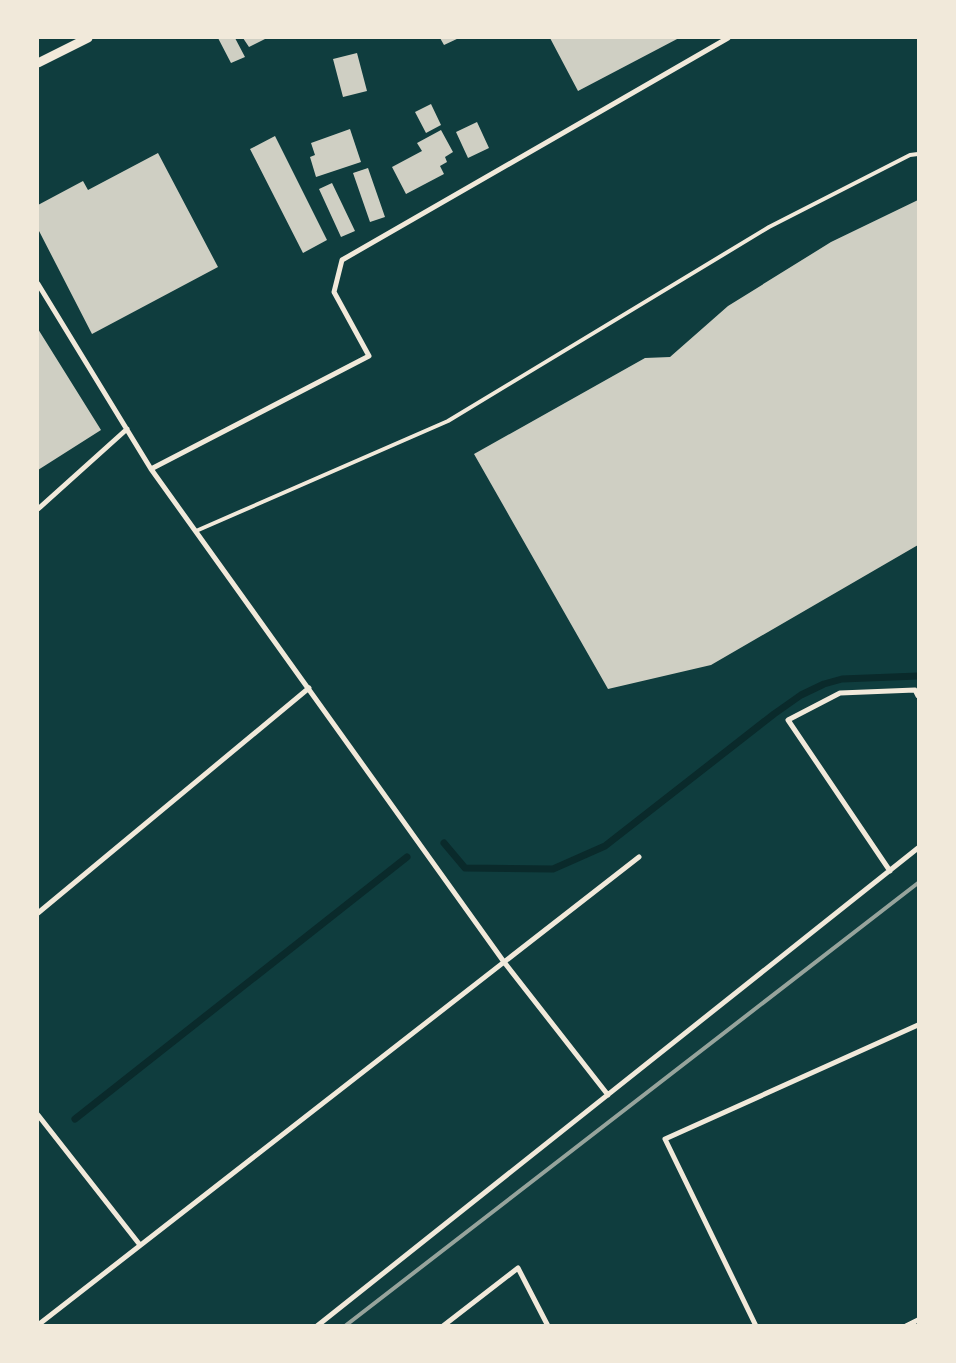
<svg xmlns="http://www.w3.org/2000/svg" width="956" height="1363" viewBox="0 0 956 1363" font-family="'Space Grotesk',sans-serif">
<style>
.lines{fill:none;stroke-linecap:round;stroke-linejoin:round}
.stream{stroke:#0a2a2b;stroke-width:7}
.building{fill:#cfcfc3}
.service{stroke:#f1e9da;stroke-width:4}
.minor{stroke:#f1e9da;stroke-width:5}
.tertiary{stroke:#f1e9da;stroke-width:9}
.rail{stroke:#97a49c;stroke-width:4}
</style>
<rect width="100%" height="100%" fill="#0f3d3e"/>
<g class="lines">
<path class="stream" d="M444,843L465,868L553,869L605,846L774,714L801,695L824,684L842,679L918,676
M75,1119L407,857"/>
</g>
<path class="building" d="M218,38H235L245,57L231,63Z
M243,38H267L249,47Z
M440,38H459L444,45Z
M550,38H679L578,91Z
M357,53L367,91L343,97L333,59Z
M431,104L441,125L426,133L415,112Z
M477,122L489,148L468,158L456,132Z
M350,129L361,162L316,177L310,157L315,155L311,143Z
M441,130L453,152L445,157L447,162L440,166L444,174L406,194L392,167L422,151L417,143Z
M275,136L327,240L303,253L250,149Z
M158,153L218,267L92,334L38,229V205L83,181L88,190Z
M368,168L385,217L370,222L353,173Z
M332,183L355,231L341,237L319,189Z
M918,200V545L711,665L608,689L474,454L645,358L670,357L728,306L831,242Z
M38,329L101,430L38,470Z"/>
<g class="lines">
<path class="service" d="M196,531L448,421L769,227L910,155L918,154"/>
<path class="minor" d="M38,284L151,469L504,962L608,1095
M151,469L369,356L334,292L342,260L728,38
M38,509L127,429
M890,871L788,720L840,693L915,690L918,696
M38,913L309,688
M38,1115L140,1245
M38,1325L639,857
M317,1326L918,848
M443,1326L518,1268L548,1326
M756,1326L665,1139L918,1025
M906,1326L918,1320"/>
<path class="tertiary" d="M38,63L88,38"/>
<path class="rail" d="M345,1326L918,883"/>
</g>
<rect width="956" height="1363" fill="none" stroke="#f1e9da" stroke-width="78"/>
</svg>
